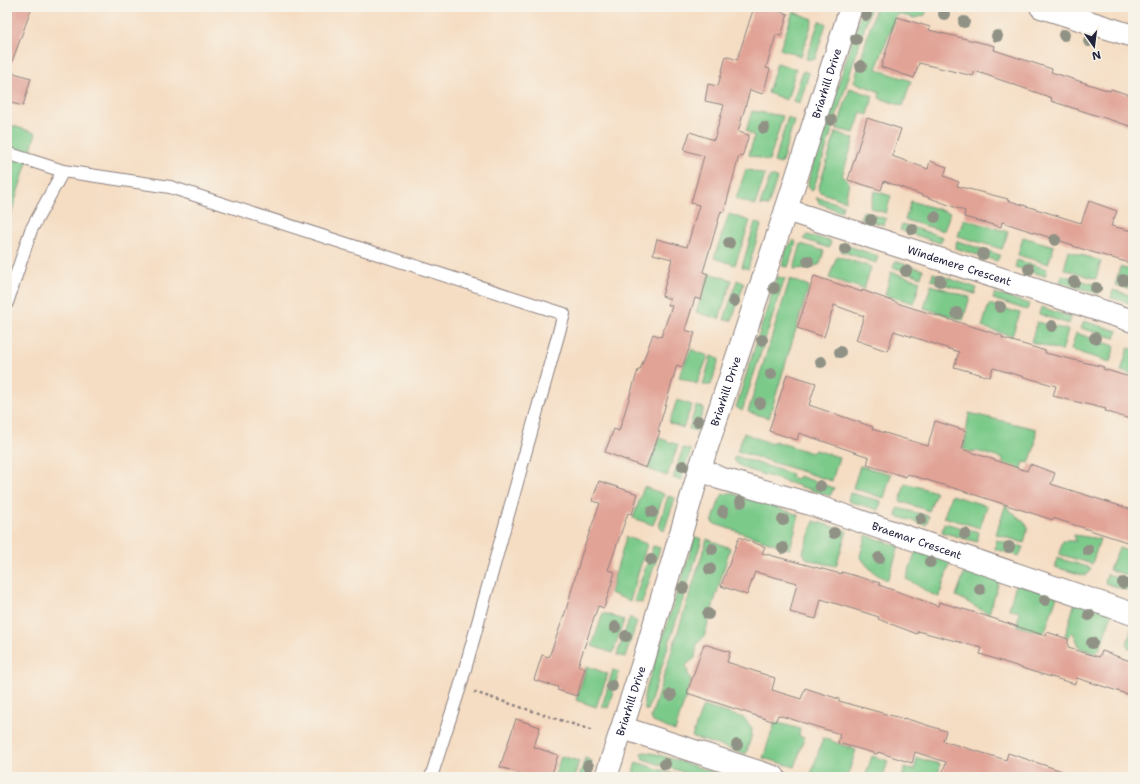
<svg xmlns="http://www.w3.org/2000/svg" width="1140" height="784" viewBox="0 0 1140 784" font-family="'Shantell Sans',sans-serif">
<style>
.green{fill:#7cca8a;stroke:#4f7662}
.building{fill:#e1a396}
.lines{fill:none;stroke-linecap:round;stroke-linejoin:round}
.lane-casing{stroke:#8c807f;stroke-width:14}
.street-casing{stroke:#8c807f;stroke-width:24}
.path{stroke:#8c807f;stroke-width:2.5;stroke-dasharray:3 3;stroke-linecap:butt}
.lane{stroke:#fff;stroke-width:12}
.street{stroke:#fff;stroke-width:22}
.tree{fill:#909285}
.labels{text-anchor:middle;stroke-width:3.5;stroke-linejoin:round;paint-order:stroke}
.street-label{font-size:11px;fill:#22223b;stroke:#f7f3e8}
</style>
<rect width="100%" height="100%" fill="#f7f3e8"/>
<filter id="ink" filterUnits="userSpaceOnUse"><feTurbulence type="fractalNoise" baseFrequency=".025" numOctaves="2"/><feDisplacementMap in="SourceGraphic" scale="8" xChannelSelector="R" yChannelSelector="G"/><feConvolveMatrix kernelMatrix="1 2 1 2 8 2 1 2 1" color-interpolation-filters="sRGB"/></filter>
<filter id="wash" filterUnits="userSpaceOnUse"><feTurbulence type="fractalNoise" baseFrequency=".012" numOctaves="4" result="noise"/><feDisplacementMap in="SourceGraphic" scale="16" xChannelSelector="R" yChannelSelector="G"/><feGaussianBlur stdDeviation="0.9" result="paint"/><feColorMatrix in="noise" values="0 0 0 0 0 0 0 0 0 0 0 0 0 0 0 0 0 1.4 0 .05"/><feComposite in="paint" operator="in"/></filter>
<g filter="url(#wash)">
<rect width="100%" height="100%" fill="#f5ddc3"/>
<path class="green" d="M863,7H871L813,190L810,191L808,183L811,170Z
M876,7H928L925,15L915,18L897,14L876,69L911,81L903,106L879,98L880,92L854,82Z
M793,12L813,19L801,56L780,49Z
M819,21L826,24L815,59H806Z
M777,63L796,69L787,100L768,93Z
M803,71L809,73L800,103L793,101Z
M850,88L873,96L868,115L861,113L854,133L837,129Z
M752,111L783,116L769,161L749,155L754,136L746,131Z
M788,117L794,121L781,164L774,162Z
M7,124L36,133L7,227Z
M836,132L854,139L842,176L849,182L845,201L820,192L818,190Z
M746,169L765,175L755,205L736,199Z
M770,176L777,178L768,206L760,205Z
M875,191L891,196L886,213L870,208Z
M816,198H819L843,205L841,212L819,203Z
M911,201L950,213L944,231L905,220Z
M863,211L886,219L884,225L860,218Z
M729,214L750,221L735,265L714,258Z
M964,219L1008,232L1002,249L958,236Z
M755,222L761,225L748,269L742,267Z
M902,224L943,237L940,243L900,230Z
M807,235L831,241L829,248L803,239Z
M1023,237L1054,246L1048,264L1018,255Z
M794,240L796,242L788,267L782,266L786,249Z
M957,241L1000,255L997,261L955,248Z
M801,244L824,251L820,264L810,268L794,269Z
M843,244L878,256L876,263L841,251Z
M1069,251L1101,261L1096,279L1064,269Z
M837,256L871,267L864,289L829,278Z
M1017,260L1047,269L1045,276L1015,267Z
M895,261L923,270L921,277L893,267Z
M1120,267L1133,271V290L1115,285Z
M891,272L920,281L914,303L885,295Z
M709,273L732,280L719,319L696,312Z
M933,273L977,288L975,294L931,280Z
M1062,275L1101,286L1099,294L1060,282Z
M777,277L785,278L742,411L736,407Z
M790,279L809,286L769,418L748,412Z
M737,280L744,283L732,320H724Z
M931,285L970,297L963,320L924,308Z
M1113,290L1133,296V304L1111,298Z
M995,293L1029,304L1027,310L993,299Z
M989,304L1020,313L1012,336L982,327Z
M1041,307L1071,317L1069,324L1039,314Z
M1084,321L1118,331L1115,338L1081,328Z
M1037,322L1068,330L1062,351L1031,342Z
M1076,333L1115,346L1110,362L1071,350Z
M1128,348L1133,349V375L1121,371Z
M691,349L708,356L697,384L679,377Z
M711,356L719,359L711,385H703Z
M677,400L692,405L683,428L669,423Z
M696,406L704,408L696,431L689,429Z
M969,413L1036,429L1035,446L1029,463L1024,462L1007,508L1023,521L1028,527L1024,543L996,534L1005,507L1014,470L1003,467V459L976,451L963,453Z
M744,433L772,444L774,441L812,453L815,450L839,457L832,481L737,451Z
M659,438L678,445L667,476L648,469Z
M683,448L691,450L681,480L673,478Z
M735,456L792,474L790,477L797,479L799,476L834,488L830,496L743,468L733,460Z
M860,466L891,474L884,498L853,488Z
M905,483L936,492L929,511L900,501Z
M644,487L664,494L653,525L633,518Z
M731,493L799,515L790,549L712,523L719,501L723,494Z
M850,493L881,501L879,510L848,501Z
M951,495L987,506L980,528L944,517Z
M668,496L675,498L664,531L659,526Z
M898,508L929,516L926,525L896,516Z
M814,521L847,531L836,566L817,562L806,558L803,552Z
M944,523L979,532L977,542L942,532Z
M866,535L899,546L888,580C876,576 867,567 860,556Z
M1074,535L1100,539L1092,564L1059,554L1063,541H1076Z
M626,537L647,544L630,601L610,593Z
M695,537L702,539L648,710H645L644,703V695Z
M707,539L730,548L704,637L697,644L695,658L686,665L688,674L691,680L675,731L653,722L651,717Z
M996,540L1023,547L1019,556L995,549Z
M653,546L660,548L642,603L634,601Z
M1119,548L1133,553V577L1109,570Z
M916,551L950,562L939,597C926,593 918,584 906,579Z
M1057,558L1091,568L1086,576L1055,567Z
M966,568L1000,579L989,613C976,609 968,601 956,596Z
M1107,574L1133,582V592L1105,583Z
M1016,583L1057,596L1045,631L1043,633L1017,626L1019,612L1009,609Z
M1075,602L1112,613L1100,648L1095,653L1080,648L1073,632L1068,637L1065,636Z
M603,613L624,620L613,653L592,646Z
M630,617L637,622L625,657L617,655Z
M1133,622V650L1128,647L1127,645Z
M587,666L608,674L596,707L576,700Z
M613,670L619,672L608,708L602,706Z
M703,706L744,718L752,728L751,737L746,754L692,737Z
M775,722L800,729L799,736L804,738L795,767L763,758Z
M823,738L856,750L847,777H820L811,774Z
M645,752L656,754L720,774V777H698L643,759L641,753Z
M561,756L579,761L574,777H554Z
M872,756L888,761L883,777H865Z
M585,758L592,761L587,777H579Z
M917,758L940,764L938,777H902L905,767L914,770Z
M636,762L680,776L684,777H632Z"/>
<g id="blocks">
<path class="building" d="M7,7H32L9,70H7Z
M754,7H765L788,14L781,36L776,35L766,68L770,69L763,94L750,90L738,132L749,135L742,157L739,156L724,212L721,211L703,272L708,274L701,300L695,298L685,330L695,333L682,367L677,365L658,431L660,432L646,468L605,452L614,429L619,431L638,370H640L653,334L661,337L672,306L668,305L670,299L662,296L672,259L653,254L657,239L687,247L699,205L691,203L704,156L684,150L690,132L714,140L724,105L705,101L708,84L718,86L726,56L737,60Z
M897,17L930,27L929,30L995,46L994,50L1052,69L1051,72L1110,91L1111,89L1133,96V127L1051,101L1052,98L975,71L973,76L919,63L914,78L881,67Z
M7,71L31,78L23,106L7,102Z
M867,118L901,129L892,156L928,169L930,161L947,167L944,176L959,182L957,186L1008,199L1007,200L1081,223L1089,201L1117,211L1111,226L1133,231V264L1095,253L1073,246V245L1002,222L1001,227L964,217L965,211L884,181L881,190L848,180Z
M814,276L862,292V290L903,305L1003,336L1002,338L1046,351L1045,353L1104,367L1103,369L1133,378V420L1105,411L1106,409L1053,396L1056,386L993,368L990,377L954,367L959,352L894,331L887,351L856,340L864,316L834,305L824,337L797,328Z
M787,374L816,383L809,405L873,427L872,429L928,446L935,421L967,431L962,449L1027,471L1030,464L1055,473L1051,484L1133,510V544L1053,518V520L960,490L907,474L906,477L867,465L869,457L799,433L797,440L769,431Z
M599,481L638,494L632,514L628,513L608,570L615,572L604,608L598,606L578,666L585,668L577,696L557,690L558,687L534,680L542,655L549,657L566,610L582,553L600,503L592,501Z
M739,537L765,547L762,553L841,574L842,572L880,583L879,585L938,606L939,602L980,614L1046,636L1047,632L1068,639V648L1099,657L1102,651L1133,662V696L1077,678L1075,684L1034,672L980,654L982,648L918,631L917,634L878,619L879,617L821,599L816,619L790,612L797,583L755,572L747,595L721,586Z
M704,644L730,652L727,662L775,678L772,690L801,699L805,688L839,699V701L904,719V718L946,731L943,741L1006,760L1008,753L1071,774V777H960L943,772L946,762L915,752L912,763L878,752L877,754L838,743L840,734L778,715L775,722L687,693Z
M516,719L540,727L534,747L558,755L551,777H532L500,767Z"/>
</g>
</g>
<g filter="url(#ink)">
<use href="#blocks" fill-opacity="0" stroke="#8c807f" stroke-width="1"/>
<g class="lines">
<defs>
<path id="lane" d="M7,153L63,171L170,187L564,314L460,687L431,777
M7,303L31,230L63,171"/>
<g id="street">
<path d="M1041,7L1133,36"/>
<path id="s1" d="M786,210L1133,321"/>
<path id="s2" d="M700,468L719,478L810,504L1133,614"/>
<path d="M623,728L774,777"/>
<path id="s3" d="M606,777L642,666L700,468L786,210L851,7"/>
</g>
</defs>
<use href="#lane" class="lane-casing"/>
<use href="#street" class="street-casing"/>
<path class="path" d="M474,692L591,730"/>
<use href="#lane" class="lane"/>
<use href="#street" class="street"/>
</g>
<g class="tree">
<circle cx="944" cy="14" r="6"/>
<circle cx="866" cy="15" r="6"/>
<circle cx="964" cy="22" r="6"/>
<circle cx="1064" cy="35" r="6"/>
<circle cx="997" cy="36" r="6"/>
<circle cx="856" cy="39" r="6"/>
<circle cx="1089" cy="41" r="6"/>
<circle cx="861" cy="66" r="6"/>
<circle cx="831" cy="120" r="6"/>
<circle cx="764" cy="128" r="6"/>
<circle cx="935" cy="217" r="6"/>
<circle cx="871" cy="220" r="6"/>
<circle cx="912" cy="229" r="6"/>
<circle cx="1055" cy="240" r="6"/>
<circle cx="729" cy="243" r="6"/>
<circle cx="845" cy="249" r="6"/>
<circle cx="983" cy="254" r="6"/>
<circle cx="808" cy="261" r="6"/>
<circle cx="1029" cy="269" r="6"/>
<circle cx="906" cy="271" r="6"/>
<circle cx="1123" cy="280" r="6"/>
<circle cx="940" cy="281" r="6"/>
<circle cx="1074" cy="282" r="6"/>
<circle cx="774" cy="288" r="6"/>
<circle cx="1096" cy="288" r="6"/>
<circle cx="734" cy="301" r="6"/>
<circle cx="1000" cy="307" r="6"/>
<circle cx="957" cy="313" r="6"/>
<circle cx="1052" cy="326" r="6"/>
<circle cx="1095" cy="338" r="6"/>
<circle cx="762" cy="340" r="6"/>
<circle cx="840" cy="352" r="6"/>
<circle cx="821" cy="362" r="6"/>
<circle cx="771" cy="374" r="6"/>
<circle cx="760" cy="403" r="6"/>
<circle cx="698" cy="421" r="6"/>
<circle cx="683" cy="466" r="6"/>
<circle cx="820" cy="486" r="6"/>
<circle cx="741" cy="502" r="6"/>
<circle cx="652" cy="512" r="6"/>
<circle cx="723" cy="512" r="6"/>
<circle cx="921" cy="519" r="6"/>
<circle cx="783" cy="520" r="6"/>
<circle cx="834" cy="533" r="6"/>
<circle cx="965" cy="534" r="6"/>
<circle cx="1009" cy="547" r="6"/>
<circle cx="783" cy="548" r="6"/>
<circle cx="712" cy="549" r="6"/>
<circle cx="1088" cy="550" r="6"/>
<circle cx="879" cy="558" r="6"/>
<circle cx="651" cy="560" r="6"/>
<circle cx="930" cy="562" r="6"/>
<circle cx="710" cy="569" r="6"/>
<circle cx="1123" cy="583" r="6"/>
<circle cx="683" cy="588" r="6"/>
<circle cx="980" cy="589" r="6"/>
<circle cx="1045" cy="600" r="6"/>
<circle cx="708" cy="614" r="6"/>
<circle cx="1089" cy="615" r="6"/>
<circle cx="615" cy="627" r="6"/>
<circle cx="626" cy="636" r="6"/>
<circle cx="1092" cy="643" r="6"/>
<circle cx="612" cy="686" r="6"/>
<circle cx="671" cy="695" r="6"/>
<circle cx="737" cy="745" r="6"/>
<circle cx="665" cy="764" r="6"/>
<circle cx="588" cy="766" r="6"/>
</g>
</g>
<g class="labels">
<g class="street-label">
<text dy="4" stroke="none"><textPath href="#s3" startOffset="728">Briarhill Drive</textPath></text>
<text dy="4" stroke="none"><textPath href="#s1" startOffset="182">Windemere Crescent</textPath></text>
<text dy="4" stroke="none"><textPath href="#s3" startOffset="404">Briarhill Drive</textPath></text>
<text dy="4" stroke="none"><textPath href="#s2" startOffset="229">Braemar Crescent</textPath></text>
<text dy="4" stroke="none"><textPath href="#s3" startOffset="80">Briarhill Drive</textPath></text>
</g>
</g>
<rect width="1140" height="784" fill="none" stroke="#f7f3e8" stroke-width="24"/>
<g transform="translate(1094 46) rotate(166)" stroke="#f7f3e8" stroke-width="3" paint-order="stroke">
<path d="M0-3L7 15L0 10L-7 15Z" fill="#22223b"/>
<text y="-6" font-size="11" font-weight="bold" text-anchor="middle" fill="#22223b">N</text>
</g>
</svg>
